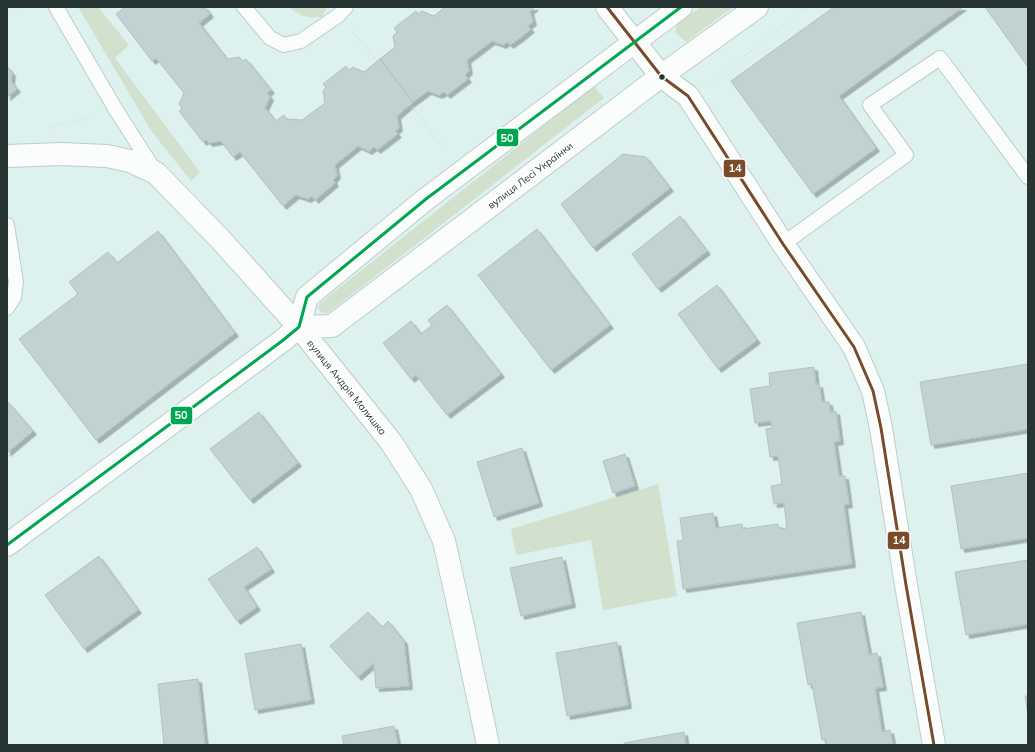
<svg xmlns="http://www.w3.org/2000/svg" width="1035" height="752" viewBox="0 0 1035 752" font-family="Mulish,sans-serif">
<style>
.green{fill:#d2e0ce}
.building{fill:#c2d2d2;stroke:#b2c2c2;filter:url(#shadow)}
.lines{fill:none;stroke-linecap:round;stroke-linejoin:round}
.lane-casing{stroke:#bdcdca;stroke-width:16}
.street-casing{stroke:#bdcdca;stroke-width:24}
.path{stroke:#dbe1e0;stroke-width:2.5;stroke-dasharray:1 3;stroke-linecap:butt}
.lane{stroke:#fafdfc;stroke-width:14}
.street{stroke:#fafdfc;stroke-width:22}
.bus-1-casing{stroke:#fff;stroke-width:6}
.bus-2-casing{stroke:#fff;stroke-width:6}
.bus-1{stroke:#7a4b2a;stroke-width:3}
.bus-2{stroke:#00a651;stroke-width:3}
.bus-dot{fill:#263432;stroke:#fff;stroke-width:1.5}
.labels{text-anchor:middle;stroke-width:4;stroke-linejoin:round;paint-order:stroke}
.street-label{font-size:10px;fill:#263432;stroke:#fff}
.line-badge{stroke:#fff;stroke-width:1.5}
.badge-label{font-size:11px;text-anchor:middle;font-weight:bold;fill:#fff}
</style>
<defs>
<filter id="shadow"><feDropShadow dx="3.5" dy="3.5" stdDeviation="0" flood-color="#0004"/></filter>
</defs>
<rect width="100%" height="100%" fill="#ddf2ee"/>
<path class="green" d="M78,7H98L129,45L115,58L200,172L191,181L152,132Z
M289,7H327L322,17C307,18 301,17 289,7Z
M701,7H733L686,42L675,32L677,24Z
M594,86L604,98L328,313L321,312L318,308L320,303Z
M658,484L677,596L603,610L591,540L516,555L511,529Z"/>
<path class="building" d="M125,7H205L210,14L199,23L227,59L239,57L243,61L246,59L271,90L267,93L270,97L265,108L276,121L284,115L286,119L302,120L325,103L323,91L326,87L323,84L346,66L349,70L353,67L364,72L380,59L413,102L397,116L399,128L395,131L398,134L385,144L377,150L374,147L369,151L358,146L335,165L337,175L333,180L335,183L315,200L312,196L308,199L296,195L283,206L240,152L233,157L221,141L209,143L206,140L203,142L179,111L182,109L179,104L184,93L156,58L152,61L116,14Z
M445,7H535L530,11L533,22L528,26L531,29L520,38L510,45L507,42L503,45L492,41L467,60L469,71L465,75L468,79L447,95L444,92L439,95L428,91L413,102L380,59L395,47L393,36L397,32L394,28L416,11L418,14L422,11L434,16Z
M834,7H963L839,96L876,148L813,194L731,81Z
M985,7H1028V67Z
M7,66L12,73L11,81L17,89L7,97Z
M623,154L646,157L670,188L593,248L561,204Z
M680,216L707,251L658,289L632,254Z
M537,229L610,325L551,370L478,275Z
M158,231L235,333L96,440L19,339L78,294L69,282L108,252L117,263Z
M717,285L757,340L718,369L678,314Z
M447,305L501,374L447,415L416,375L411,379L383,343L411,321L421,334L432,325L428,320Z
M1028,364V429L931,445L920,382Z
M814,367L816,385L819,384L822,402H829L830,412L836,411L840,441L834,442L839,476H845L849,504L844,505L852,564L683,589L677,541L683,540L680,518L713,513L716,528L742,524L743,529L778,524L779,529L787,528L784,503L774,504L771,486L782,484L778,456L770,457L766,429L772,428L771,421L755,423L750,389L770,386L769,373Z
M7,401L33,431L7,453Z
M259,412L298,463L250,500L210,449Z
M522,448L539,503L494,517L477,462Z
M625,454L635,486L613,493L603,461Z
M1028,473V538L961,549L951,486Z
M257,547L271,569L244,587L257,607L237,621L208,579Z
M99,556L138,610L84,649L45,595Z
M562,557L572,604L521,616L510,568Z
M1028,560V624L966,635L955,572Z
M368,612L382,627L388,621L404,641L409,686L376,688L374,663L358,677L330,646Z
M861,612L869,655L877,653L883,687L875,688L882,732L890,730L893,745H827L826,739L822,740L812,684L808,685L797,623Z
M617,642L628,705L567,716L556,653Z
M301,644L311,700L255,710L245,654Z
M198,679L205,745H164L158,684Z
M1025,696H1028V715Z
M394,726L398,745H344L342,736Z
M684,732L686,745H624V743Z"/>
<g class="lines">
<defs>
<path id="lane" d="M56,7L116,110L155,171
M244,7L270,38L284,45L301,41L339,15L346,7
M7,225L16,282L14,297L7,308
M783,244L906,155L870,105L940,58L1028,177"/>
<path id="street" d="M607,7L661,76L688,96L783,244L854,347L873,391L881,428L906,585L934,745
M7,156L61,154L107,156L130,161L156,173L221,240L299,327L391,442L421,489L444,541L464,631L488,745
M299,327L332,326L661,76L757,7
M7,545L282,341L299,327L307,297L426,199L681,7"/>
</defs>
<use href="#lane" class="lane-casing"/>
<use href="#street" class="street-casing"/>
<path class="path" d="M7,14L18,7
M353,32L377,61
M710,83L807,7
M410,104L446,151
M50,127L94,116"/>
<use href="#lane" class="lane"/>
<use href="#street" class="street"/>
<defs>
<path id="bus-1" d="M607,7L661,76L688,96L783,244L854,347L873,391L881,428L906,585L934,745"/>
<path id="bus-2" d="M7,545L282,341L299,327L307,297L426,199L681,7"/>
</defs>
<use href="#bus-1" class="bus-1-casing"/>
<use href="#bus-2" class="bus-2-casing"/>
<use href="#bus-1" class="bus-1"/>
<use href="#bus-2" class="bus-2"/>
</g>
<circle class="bus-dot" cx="662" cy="77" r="3.5"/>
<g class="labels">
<g class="street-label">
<text transform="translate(530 175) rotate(-37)" y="4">вулиця Лесі Українки</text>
<text transform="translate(347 387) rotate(51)" y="4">вулиця Андрія Малишка</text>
</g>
</g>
<g class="line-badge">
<rect x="496" y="128" width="23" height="19" rx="4" fill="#00a651"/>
<rect x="723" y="159" width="23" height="19" rx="4" fill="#7a4b2a"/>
<rect x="170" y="406" width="23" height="19" rx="4" fill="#00a651"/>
<rect x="887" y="531" width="23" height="19" rx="4" fill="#7a4b2a"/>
</g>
<g class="badge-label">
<text x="507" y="142">50</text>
<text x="735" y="172">14</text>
<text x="181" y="419">50</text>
<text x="899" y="544">14</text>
</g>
<rect width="1035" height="752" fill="none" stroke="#263432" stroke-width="16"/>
</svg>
